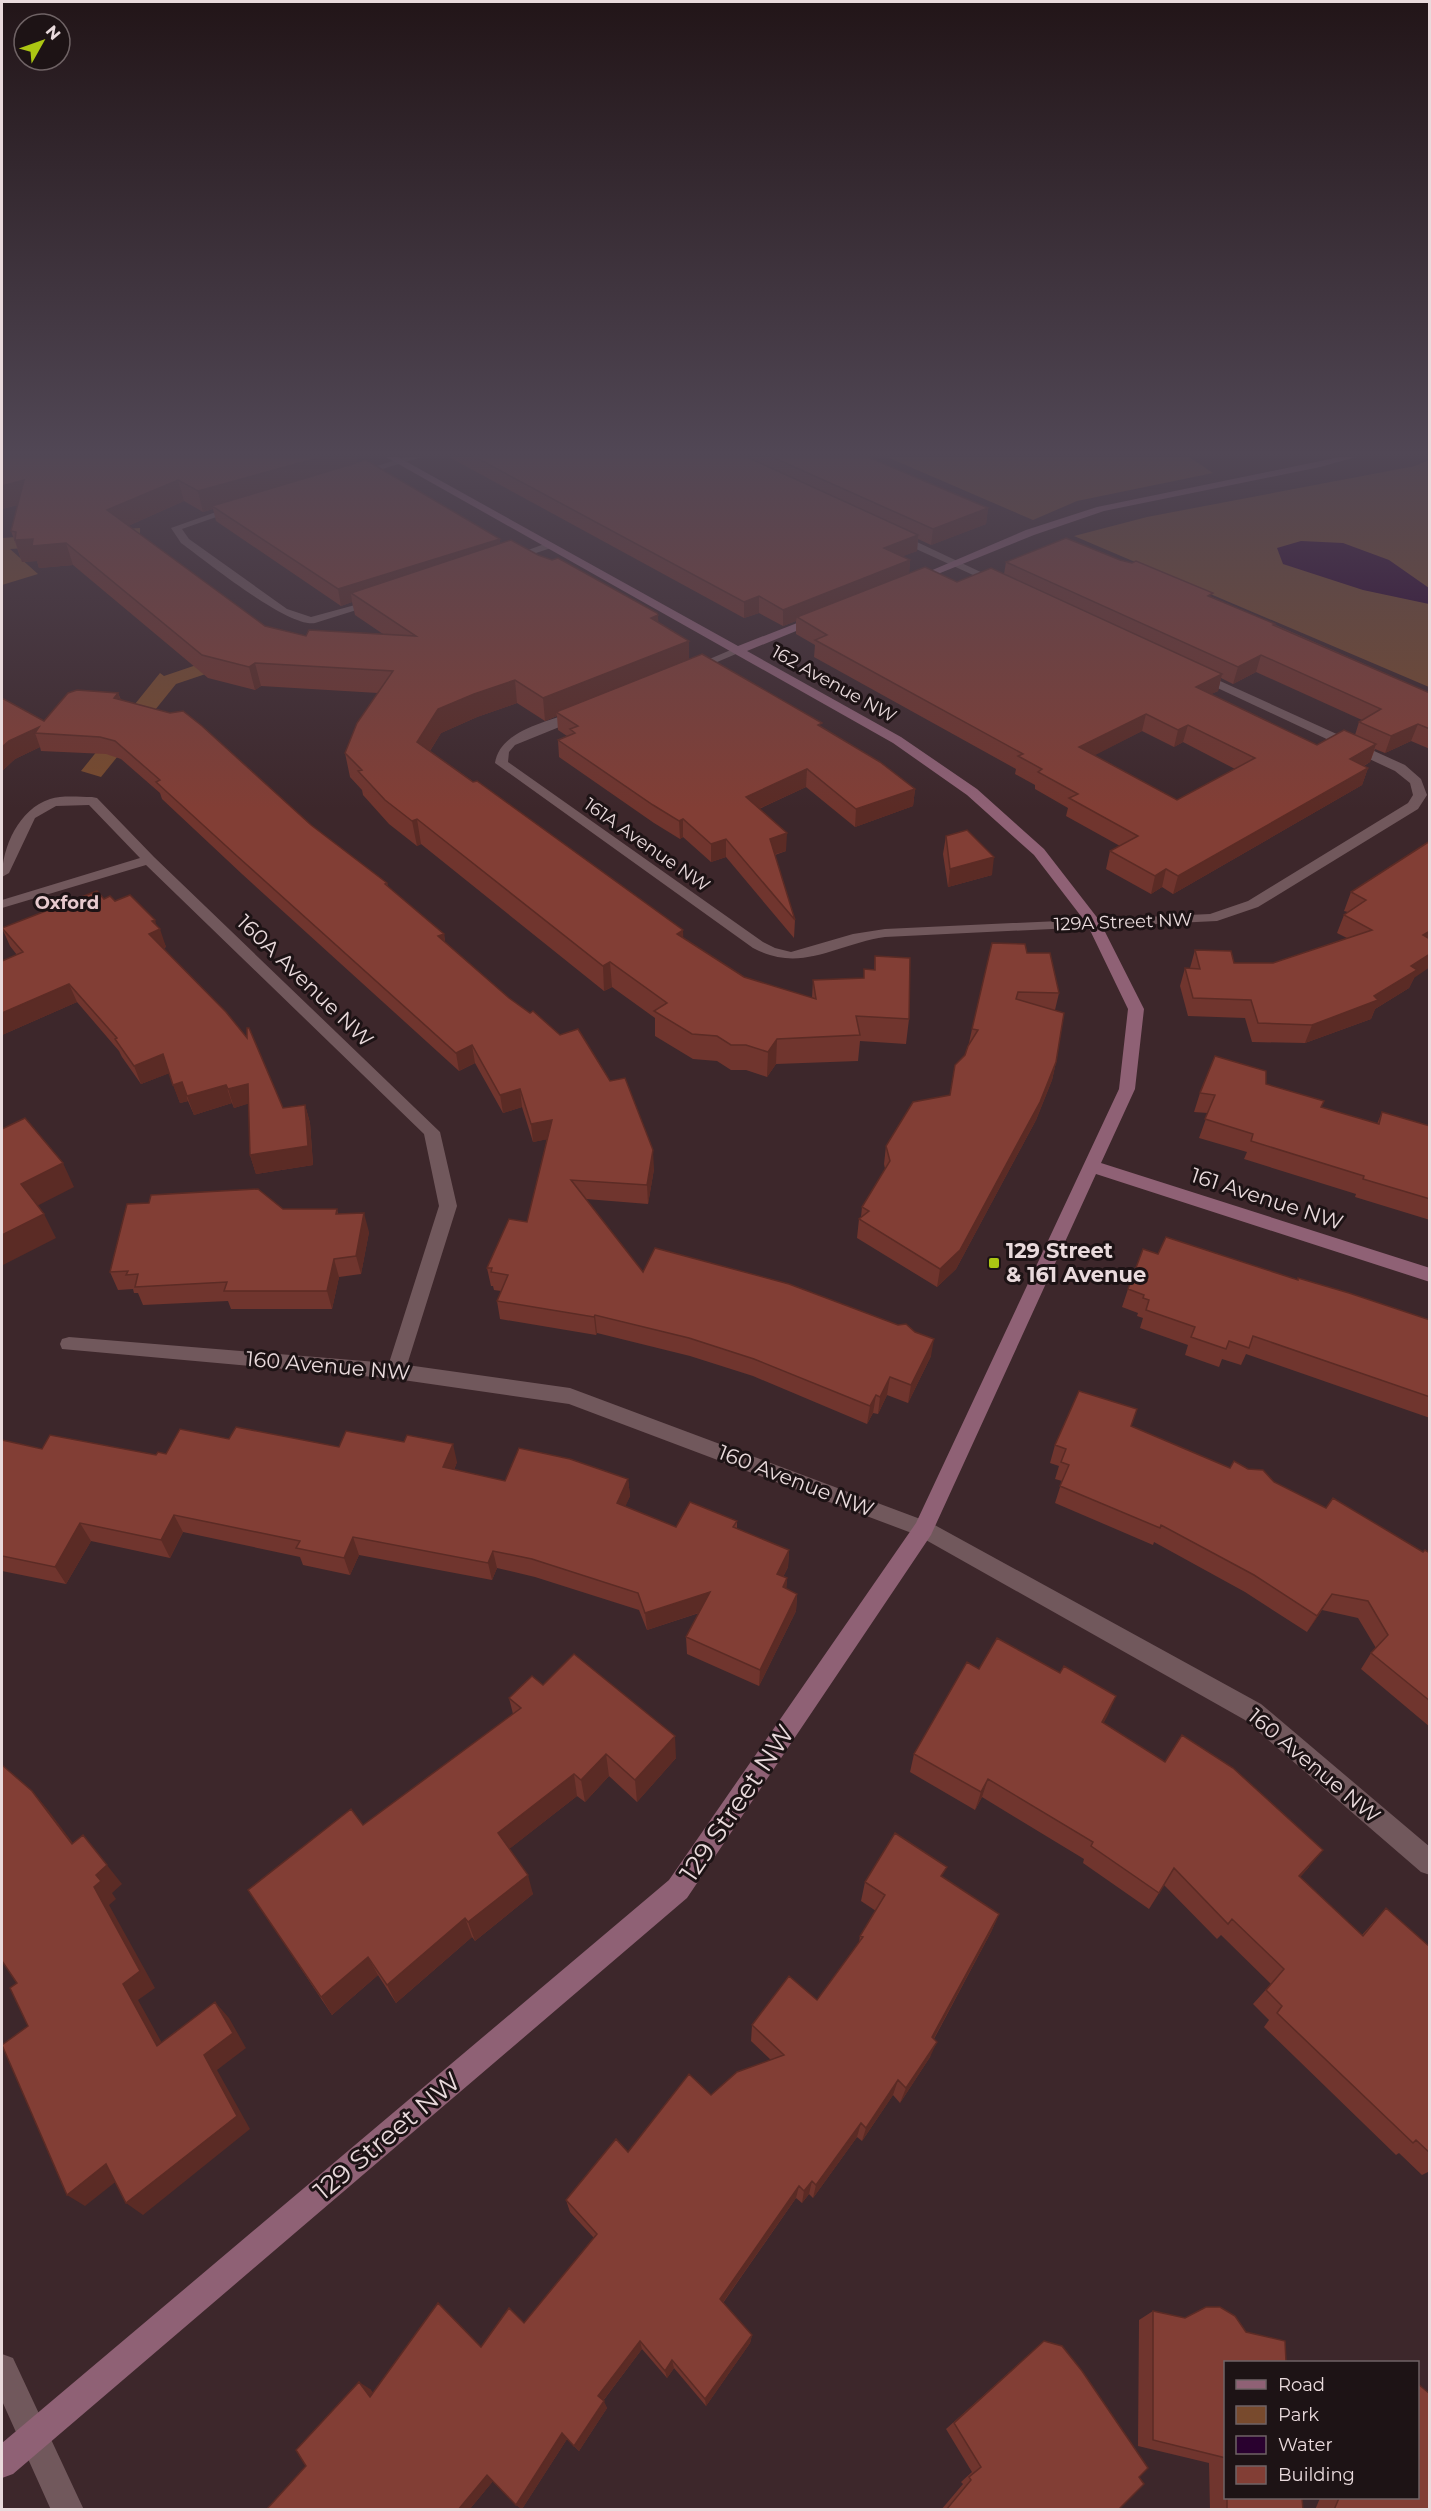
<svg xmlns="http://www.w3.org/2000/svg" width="1431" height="2511" viewBox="0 0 1431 2511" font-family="Montserrat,sans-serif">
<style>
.green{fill:#784a2d}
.water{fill:#29012f}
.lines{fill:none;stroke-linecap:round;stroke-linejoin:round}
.street{fill:#71585c;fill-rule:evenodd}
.secondary{fill:#8f6175;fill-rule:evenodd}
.wall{fill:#70352e;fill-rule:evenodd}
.shaded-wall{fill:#5b2b25}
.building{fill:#823e35;stroke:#5b2b25;stroke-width:1.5;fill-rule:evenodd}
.poi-dot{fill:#acc613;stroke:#1d1315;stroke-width:2}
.labels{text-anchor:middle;stroke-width:6;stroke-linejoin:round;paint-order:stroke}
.far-street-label{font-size:18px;fill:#e9dadc;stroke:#1d1315}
.far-neighbourhood-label{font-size:18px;font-weight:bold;fill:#e7cace;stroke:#1d1315}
.street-label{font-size:21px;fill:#e9dadc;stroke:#1d1315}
.poi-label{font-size:21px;font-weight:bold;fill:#e9dadc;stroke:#1d1315;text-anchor:start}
.near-street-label{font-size:26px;fill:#e9dadc;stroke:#1d1315}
</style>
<rect width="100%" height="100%" fill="#3d272b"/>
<path class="green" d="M887,457H1189L1213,473L1077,501L1033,520Z
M1429,460V687L1074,536L1147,517L1415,466Z
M140,528V541L10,549L38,574L2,585V538Z
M279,637L295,644L176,684L101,777L81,771L160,673L164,676Z"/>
<path class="water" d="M1301,541L1343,543L1389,560L1429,588V604L1363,590L1283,564L1277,548Z"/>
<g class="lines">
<path class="street" d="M406,457H422L356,477L351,474Z
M233,506L242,508L182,529L189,539L287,609L311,617L377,599L382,602L315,623C288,628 206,561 181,543L171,528Z
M892,534H900L1004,583L995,585L892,538Z
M547,543L552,546L551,548L509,562L504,559Z
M733,649L743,651L696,671L686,669Z
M1198,671L1405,765L1421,779L1427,795L1418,809L1258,907L1217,921L885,937C836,944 801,974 753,948L495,763C500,730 548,722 576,711H584V717L515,745L509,752L508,762L763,942L775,948L791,952L853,934L885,929L1210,914L1248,901L1408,803L1413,795L1410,783L1395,771L1194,677L1192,675Z
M92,797L97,798L154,857L440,1132L457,1206L407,1365L570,1388L931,1523L1261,1704L1430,1847V1875L1421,1872L1245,1720L917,1535L569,1404L396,1379L62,1349L60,1344L62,1339L69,1337L389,1363L439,1206L424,1134L146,865L2,908V900L140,858L89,805L56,806L35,818L9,873L2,877C2,847 19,809 50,799C62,795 79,797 92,797Z
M2,2354L13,2358L84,2510H51L2,2401Z"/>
<path class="secondary" d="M386,457H398L738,646L815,616H823V620L747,651L901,737L977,789L1044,849L1099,920L1144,1009L1135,1089L1101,1163L1430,1268V1282L1096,1174L931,1535L687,1898L13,2474L2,2478V2443L669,1880L916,1523L1119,1089L1128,1009L1087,924L1034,855L967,795L893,743Z
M1340,457H1356L1320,467L1104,511L1034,535L918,582L909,580L1026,530L1097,507Z"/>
</g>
<path class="wall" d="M2,457H356L357,463L500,543L538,555L658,615V622L689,641V659L822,727L915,789L913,806L855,827L806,787L759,809L786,851L775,855L795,920L794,938L726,857L711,862L683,837L680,839L654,823L559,757L558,740L567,736L558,730L557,716L545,721L517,703L477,717L441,733L430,751L683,930V938L744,977L812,998L813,980L863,978L874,970L875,956L909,1019L906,1044L860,1041L858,1061L776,1064L767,1077L746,1070H731L717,1061L693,1059L655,1036V1018L612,987L604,991L421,844L417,846L389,824L363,795L362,790L350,777L345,753L378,693L261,686L255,690L208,678L73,565L39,568L37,561L22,562L11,531L18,505L2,509ZM184,501L203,512L213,509L216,521L341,606L352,602L355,615L383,634L306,636L265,626L128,526Z
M449,457H868L988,508L986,524L931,545L918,539L917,551L902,556L910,560L909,573L957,582L1004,574L1006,562L1212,597L1430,693V749L1411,741L1385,753L1375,749L1370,762L1364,766L1368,768L1362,785L1173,894L1162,887L1151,894L1106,869L1110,851L1120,846L1066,816L1068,808L1035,789V785L1015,774L1016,769L814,657L815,645L796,634V621L783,626L759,613L744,618ZM1256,672L1362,720L1359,722L1355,735L1317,745L1211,694L1218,691L1221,678L1233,684ZM1142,731L1174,747L1183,742L1235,769L1177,800L1094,755Z
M118,693L121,700L311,825L387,883L388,887L444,934L445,942L654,1169L648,1204L586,1199L643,1272L931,1356L908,1403L887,1395L878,1414L873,1413L867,1424L753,1376L690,1356L597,1333L596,1335L500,1319L497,1301L501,1291L494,1290L493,1286H491L487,1268L527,1222L547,1139L533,1142L522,1107L503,1113L475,1063L459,1071L242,874L162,799L160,793L121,759L106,754L41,751L40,747L15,759L2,771V698L44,721Z
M946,836L992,875L948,887L943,854Z
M1430,841L1414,978L1409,988L1375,1009L1371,1019L1305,1043L1252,1042L1245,1018L1188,1016L1180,986L1185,968H1190L1195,950L1234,963H1273L1347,938L1337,933L1344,915L1348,912L1344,911L1351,892Z
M104,899L115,901L157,926L166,947L164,948L283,1108L305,1105L310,1123L313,1165L256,1174L250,1155L249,1103L234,1108L232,1103L194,1115L188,1101L180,1103L169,1073L141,1084L122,1057L119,1051L77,1002L2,1035V961L17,955L10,946L2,928Z
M1027,953L1059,993L1055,1010L1056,1062L1052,1080L1036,1120L956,1269L937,1287L857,1238L859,1219L861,1217L862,1207L885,1169L884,1164L886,1146L950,1095L969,1043L972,1029Z
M1266,1084L1321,1107L1377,1124L1382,1112L1430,1126V1220L1355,1197L1356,1194L1244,1159L1247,1152L1199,1138L1208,1113L1194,1112L1200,1093Z
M283,1209H337L338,1214L369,1232L361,1274L339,1277L332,1309H231L228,1301L143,1305L138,1293H134L133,1289L118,1290L110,1272Z
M1297,1280L1430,1320V1418L1246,1354L1241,1365L1222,1359L1219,1367L1185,1355L1188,1345L1140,1328L1143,1318L1137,1316L1138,1313L1122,1307L1128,1289Z
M1131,1427L1230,1468L1274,1482L1326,1508L1423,1552L1430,1553V1727L1361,1669L1371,1653L1376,1648L1358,1618L1322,1610L1307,1632L1245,1592L1154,1542L1153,1545L1055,1503L1062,1481L1055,1479L1059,1466L1050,1463L1055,1445Z
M229,1439L339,1447L457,1462L454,1470L505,1481L628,1479L630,1496L625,1506L676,1527L737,1521V1529L789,1550L788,1567L783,1577L787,1578L786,1589L797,1594L796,1611L759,1686L687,1654L686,1637L699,1613L647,1630L639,1610L535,1577L497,1568L492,1580L359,1555L350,1575L303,1565L300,1557L183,1532L170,1558L91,1541L66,1584L2,1571V1440L42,1449L156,1455L166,1454Z
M979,1669L1060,1673L1116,1696L1103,1723L1309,1867L1300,1877L1362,1935L1386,1908L1430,1947V2171L1422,2175L1399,2153L1396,2155L1264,2027L1269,2020L1253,2004L1271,1984L1221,1935L1217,1939L1164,1885L1149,1909L1083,1863L1084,1859L982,1797L975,1810L910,1772L914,1754Z
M543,1685L676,1758L637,1802L609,1776L585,1802L577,1796L509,1849L533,1894L475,1941L472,1937L396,2003L378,1975L332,2015L261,1909L363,1825L513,1714L509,1698Z
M943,1878L999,1914L991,1932L934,2039L930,2057L900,2103L893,2095L862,2141L857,2137L813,2198L809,2194L802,2203L796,2198L723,2303L752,2335L750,2343L706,2406L674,2368L667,2378L642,2349L603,2401L607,2408L579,2451L567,2439L522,2509L516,2505L493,2481L469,2510H266L306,2466L370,2389L373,2393L481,2347L524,2323L594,2238L570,2212L566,2200L628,2152L711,2095L771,2060L751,2041L752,2025L817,2000L859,1943L860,1936L876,1911L861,1901L865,1882Z
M1153,2311L1246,2332L1226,2362V2498H1302L1303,2510H1210L1209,2463L1138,2446L1139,2320Z
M1044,2341L1139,2477L1118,2510H941L963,2484L961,2482L972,2472L946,2429Z
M1320,2498H1418L1430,2510H1315Z"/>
<path class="shaded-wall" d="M321,457H356L357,469L212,506L213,509L203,512L198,491Z
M24,480L31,501L2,509V486Z
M178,480L184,501L114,532L107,510Z
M988,508L986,524L931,545L933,529Z
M918,535L917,551L883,564L884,548Z
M33,539L66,543L73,565L39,568L37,561L22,562L15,540Z
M500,539L501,555L351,593L352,602L341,606L338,589Z
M910,560L909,576L797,617L796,621L783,626V610Z
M759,596V613L744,618V602Z
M658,615L659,638L651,618Z
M689,641V664L556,712L557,716L545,721L543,698Z
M1261,655L1256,672L1233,684L1238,667Z
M255,663L261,686L255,690L249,667Z
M1222,674L1218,691L1191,704L1196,687Z
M515,680L517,703L477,717L441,733L421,765L417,742L438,709L474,694Z
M118,693L124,710L114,698Z
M1146,714L1142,731L1076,765L1079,747Z
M1418,724L1411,741L1385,753L1391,736Z
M1188,725L1183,742L1174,747L1178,730Z
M39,727L35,733L40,747L15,759L2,771V747L9,741Z
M1376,744L1370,762L1344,777L1350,759Z
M1368,768L1362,785L1173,894L1178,876Z
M807,769L806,787L745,815L746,797Z
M915,789L913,806L855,827L856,809Z
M417,819L421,844L417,846L412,821Z
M683,819V837L680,839L679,821Z
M787,833L786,851L769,856L770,839Z
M726,839V857L711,862V844Z
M994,857L992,875L948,887L950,869Z
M1166,869L1162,887L1151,894L1155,876Z
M155,920L158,930L160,929L166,947L155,952L149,934L152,921Z
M683,930L684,955L677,934Z
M1430,931V944L1423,935Z
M444,934L446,952L438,936Z
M1430,954V967L1414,978L1409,988L1375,1009L1371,1019L1305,1043L1312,1025L1374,996L1411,966Z
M610,962L612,987L604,991L603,966Z
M69,984L77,1002L2,1035V1013Z
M777,1039L776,1064L767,1077L768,1052Z
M472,1045L475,1063L459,1071L456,1053Z
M163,1054L170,1073L141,1084L134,1066Z
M1056,1062L1052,1080L1036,1120L956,1269L937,1287L940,1269Z
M182,1082L188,1101L180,1103L173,1085Z
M248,1084L254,1102L234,1108L228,1089Z
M226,1085L232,1103L194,1115L187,1096Z
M520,1089L522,1107L503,1113L500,1095Z
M305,1105L310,1123L313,1165L256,1174L250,1155Z
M552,1120L554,1138L533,1142L531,1124Z
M653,1150L654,1169L648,1204L647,1185Z
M63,1163L74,1187L33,1208L21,1184Z
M364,1213L369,1232L361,1274L356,1256Z
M44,1214L56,1238L3,1265L2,1262V1235Z
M334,1259L339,1277L332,1309L327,1291Z
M595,1315L597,1333L596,1335L594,1317Z
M934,1339L931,1356L908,1403L911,1385Z
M890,1377L887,1395L878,1414L880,1397Z
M876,1395L873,1413L867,1424L870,1406Z
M453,1444L457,1462L448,1485L443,1467Z
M628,1479L630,1496L619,1521L617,1503Z
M174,1515L183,1532L170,1558L161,1540Z
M80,1523L91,1541L66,1584L55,1567Z
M353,1537L359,1555L350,1575L344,1558Z
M789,1550L788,1567L776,1591L777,1574Z
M493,1551L497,1568L492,1580L488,1563Z
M787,1578L786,1595L783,1587Z
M710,1592V1609L647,1630L645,1613Z
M797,1594L796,1611L759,1686L760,1670Z
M1332,1594L1322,1610L1307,1632L1317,1616Z
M1116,1696L1108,1715L1094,1741L1102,1722Z
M675,1736L676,1758L637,1802L635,1780Z
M606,1754L609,1776L585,1802L581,1780Z
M574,1774L577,1796L503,1854L498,1833Z
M988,1779L982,1797L975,1810L981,1792Z
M32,1791L48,1810L88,1863L72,1844Z
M83,1835L122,1884L112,1893L116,1899L109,1905L155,1988L138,2000L172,2061L157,2046L123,1984L94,1887L96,1875Z
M1323,1850L1309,1867L1286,1893L1299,1876Z
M528,1875L533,1894L475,1941L468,1922Z
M999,1914L991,1932L926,2053L932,2037Z
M465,1918L472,1937L396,2003L387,1985Z
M368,1957L378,1975L332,2015L321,1997Z
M215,2002L229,2018L246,2048L217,2070L250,2129L143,2215L126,2203L204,2055Z
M937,2042L930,2057L900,2103L906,2088Z
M898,2080L893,2095L862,2141L866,2128Z
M861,2123L857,2137L813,2198L816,2185Z
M106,2164L123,2176L85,2206L67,2195Z
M812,2181L809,2194L802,2203L804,2191Z
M799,2186L796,2198L719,2308L720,2299Z
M752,2335L750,2343L706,2406L705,2399Z
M640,2341L642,2349L602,2402L598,2396Z
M672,2360L674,2368L667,2378L665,2371Z
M359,2382L370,2389L381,2404L370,2397Z
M604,2401L607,2408L579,2451L574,2446Z
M562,2433L567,2439L522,2509L516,2505Z
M487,2475L494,2480L469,2510H458Z"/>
<path class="building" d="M2,457H321L198,491L178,480L107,510L265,626L306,636L309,630L416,636L351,593L511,540L538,555L552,560L558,558L657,613L658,615L651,618L689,641L543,698L515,680L474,694L438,709L417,742L473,782L477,781L683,930L677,934L744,977L816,999L813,980L864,978V969L875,970V956L910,958L909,1019L856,1016L860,1035L777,1039L768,1052L746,1045H731L717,1036L692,1034L654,1011L667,1003L610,962L603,966L417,819L412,821L385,800L358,771L362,770L345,753L357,723L393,671L255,663L249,667L202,655L66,543L32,546L33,539L15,540L16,532L11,531L24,480L2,486Z
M475,457H747L918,535L884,548L910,560L783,610L759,596L744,602Z
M772,457H868L988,508L933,529Z
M366,460L500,539L338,589L212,506Z
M1066,538L1120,560L1132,563L1136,561L1213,593L1208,596L1275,624L1273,625L1430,693V729L1418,724L1391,736L1359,722L1381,709L1261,655L1238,667L1006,562Z
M925,567L957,582L991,568L1222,674L1196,687L1317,745L1344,730L1376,744L1350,759L1368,768L1178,876L1166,869L1155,876L1110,851L1138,836L1069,798L1078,794L1038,772L1042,769L1018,756L1023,754L815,640L827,635L797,617ZM1146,714L1178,730L1188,725L1255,758L1177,800L1079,747Z
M702,654L822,723L818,725L880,762L915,789L856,809L807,769L746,797L787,833L770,839L795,920L726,839L711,844L683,819L679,821L653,805L558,740L575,733L570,729L578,726L556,712Z
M77,690L118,693L114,698L170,713L183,711L202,726L311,825L387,883L385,884L444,934L438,936L509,998L530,1013L533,1011L560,1035L578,1029L610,1081L625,1078L653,1150L647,1185L571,1180L643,1272L655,1248L789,1284L898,1325L906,1324L915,1332L934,1339L911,1385L890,1377L880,1397L876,1395L870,1406L754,1359L689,1338L595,1315L594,1317L497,1301L508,1275L491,1272L492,1268H487L509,1219L527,1222L552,1120L531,1124L520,1089L500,1095L472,1045L456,1053L237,856L156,782L160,780L115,741L100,737L35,733L39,727L9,741L2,747V698L44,721L68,693Z
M967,830L994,857L950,869L946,836Z
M1430,841V931L1423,935L1430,939V954L1411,966L1417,970L1374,996L1378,1000L1312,1025L1258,1023L1251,1000L1193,998L1185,968L1200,969L1195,950L1231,951L1234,963H1273L1372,930L1344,915L1366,900L1351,892Z
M97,891L104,899L110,896L115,901L130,895L155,920L152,921L160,929L149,934L226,1012L247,1038V1028H249L283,1108L305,1105L308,1146L250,1155L248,1084L228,1089L226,1085L187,1096L182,1082L173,1085L163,1054L134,1066L115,1039L117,1038L69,984L2,1013V961L23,952L2,928Z
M992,943L1025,944L1027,953H1050L1059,993L1018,992L1016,999L1064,1013L1056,1062L1040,1102L960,1250L940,1269L859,1219L869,1211L862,1207L890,1161L886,1146L913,1102L950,1095L955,1065L965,1055L968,1046L978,1030L972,1029Z
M1215,1056L1266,1071V1084L1324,1101L1321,1107L1379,1124L1382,1112L1430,1126V1199L1363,1179L1364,1176L1251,1141L1253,1134L1205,1119L1215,1095L1200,1093Z
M25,1118L63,1163L21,1184L44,1214L2,1235V1129Z
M258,1189L283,1209H337L336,1214L364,1213L356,1256L334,1259L327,1291H224L227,1282L135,1287L138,1274L126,1275L128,1271L110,1272L127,1204L149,1203L151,1195Z
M1166,1237L1298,1280V1278L1349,1293L1430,1320V1397L1253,1336L1249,1348L1229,1341L1226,1349L1191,1337L1195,1327L1146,1310L1149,1300L1143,1298L1144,1295L1128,1289L1143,1249L1158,1254Z
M1079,1391L1137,1409L1131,1426L1230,1468L1234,1461L1248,1469L1263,1470L1274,1482L1326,1508L1333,1498L1423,1552L1425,1550L1430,1553V1701L1371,1653L1388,1635L1368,1601L1332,1594L1317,1616L1254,1575L1161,1525L1160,1528L1060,1486L1069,1465L1061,1462L1066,1449L1055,1445Z
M236,1427L339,1447L346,1431L404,1442L407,1435L453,1444L443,1467L505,1481L519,1448L570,1459L628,1479L617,1503L676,1527L690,1502L737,1521L733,1527L789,1550L777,1574L787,1578L783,1587L797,1594L760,1670L686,1637L710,1592L645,1613L638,1593L532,1559L493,1551L488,1563L353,1537L344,1558L296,1548L300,1541L174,1515L161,1540L80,1523L55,1567L2,1556V1440L42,1449L50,1435L156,1455L158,1452L166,1454L180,1429L229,1439Z
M997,1638L1060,1673L1064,1666L1116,1696L1102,1722L1165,1762L1182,1735L1233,1768L1323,1850L1299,1876L1363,1936L1386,1908L1430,1947V2153L1416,2140L1413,2143L1277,2013L1282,2006L1266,1990L1284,1969L1232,1919L1228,1924L1174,1868L1159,1893L1091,1846L1093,1842L988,1779L981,1792L914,1754L967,1662L979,1669Z
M574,1654L675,1736L635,1780L606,1754L581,1780L574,1774L498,1833L528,1875L468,1922L465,1918L387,1985L368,1957L321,1997L248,1890L351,1809L363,1825L521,1708L509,1698L532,1676L543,1685Z
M2,1765L32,1791L72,1844L83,1835L107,1865L96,1875L101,1881L94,1887L140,1971L123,1984L157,2046L215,2002L233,2033L204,2055L237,2116L126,2203L106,2164L67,2195L2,2045L28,2026L10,1988L17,1983L2,1961Z
M895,1833L947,1867L941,1876L999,1914L932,2037L937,2042L906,2088L898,2080L866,2128L861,2123L816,2185L812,2181L804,2191L799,2186L720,2299L752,2335L705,2399L672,2360L665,2371L640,2341L598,2396L604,2401L574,2446L562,2433L516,2505L487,2475L458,2510H266L306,2466L296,2450L359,2382L370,2397L438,2303L481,2347L509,2308L524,2323L597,2234L566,2200L616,2139L628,2152L689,2074L711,2095L737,2072L784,2055L752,2025L789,1976L817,2000L863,1937L860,1936L885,1895L865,1882Z
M1206,2307H1220L1235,2316L1246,2332L1285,2341L1286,2362H1226V2458L1153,2440V2311L1185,2318Z
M1044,2341L1062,2346L1082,2371L1148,2468L1139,2477L1144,2484L1118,2510H946L971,2480L969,2477L981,2467L954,2423Z
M1418,2384L1430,2394V2510H1334L1339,2498H1418Z
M1227,2498H1302L1303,2510H1227Z"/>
<linearGradient id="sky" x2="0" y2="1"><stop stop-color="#221518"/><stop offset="0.56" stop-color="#514755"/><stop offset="1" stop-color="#514755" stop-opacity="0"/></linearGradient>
<rect width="1431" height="809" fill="url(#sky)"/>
<rect class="poi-dot" x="988" y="1257" width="12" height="12" rx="3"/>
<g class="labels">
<g class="far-street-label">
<text transform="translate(834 684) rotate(29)" y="6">162 Avenue NW</text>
<text transform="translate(647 845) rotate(35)" y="6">161A Avenue NW</text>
<text transform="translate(1123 922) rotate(-2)" y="6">129A Street NW</text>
</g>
<g class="far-neighbourhood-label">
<text x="67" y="909">Oxford</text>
</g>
<g class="street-label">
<text transform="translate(305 981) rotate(44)" y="7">160A Avenue NW</text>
<text transform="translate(1267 1199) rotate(18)" y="7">161 Avenue NW</text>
<text transform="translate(328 1366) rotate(5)" y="7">160 Avenue NW</text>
<text transform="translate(796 1481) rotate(21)" y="7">160 Avenue NW</text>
<text transform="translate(1314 1766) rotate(40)" y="7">160 Avenue NW</text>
</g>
<g class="poi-label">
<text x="1006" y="1258">129 Street<tspan x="1006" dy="24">&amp; 161 Avenue</tspan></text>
</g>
<g class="near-street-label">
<text transform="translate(737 1803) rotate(-56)" y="9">129 Street NW</text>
<text transform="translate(387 2136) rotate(-40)" y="9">129 Street NW</text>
</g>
</g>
<rect width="1431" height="2511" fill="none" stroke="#e9dadc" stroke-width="6"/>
<rect x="1224" y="2361" width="195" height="138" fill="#1d1315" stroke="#6f6365" stroke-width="1.5"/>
<rect x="1236" y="2380" width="30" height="9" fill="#8f6175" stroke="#6f6365" stroke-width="1.5"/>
<text x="1278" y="2391" font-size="18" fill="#e9dadc">Road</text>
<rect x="1236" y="2406" width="30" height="18" fill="#784a2d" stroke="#6f6365" stroke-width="1.5"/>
<text x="1278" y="2421" font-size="18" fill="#e9dadc">Park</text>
<rect x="1236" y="2436" width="30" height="18" fill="#29012f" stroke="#6f6365" stroke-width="1.5"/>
<text x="1278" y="2451" font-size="18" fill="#e9dadc">Water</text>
<rect x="1236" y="2466" width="30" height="18" fill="#823e35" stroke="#6f6365" stroke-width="1.5"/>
<text x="1278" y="2481" font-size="18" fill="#e9dadc">Building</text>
<g transform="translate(42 42) rotate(50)"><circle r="28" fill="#1d1315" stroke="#6f6365" stroke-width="1.5"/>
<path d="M0-4.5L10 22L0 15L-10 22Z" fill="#acc613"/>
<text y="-9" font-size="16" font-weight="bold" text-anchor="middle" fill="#e9dadc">N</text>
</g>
</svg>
